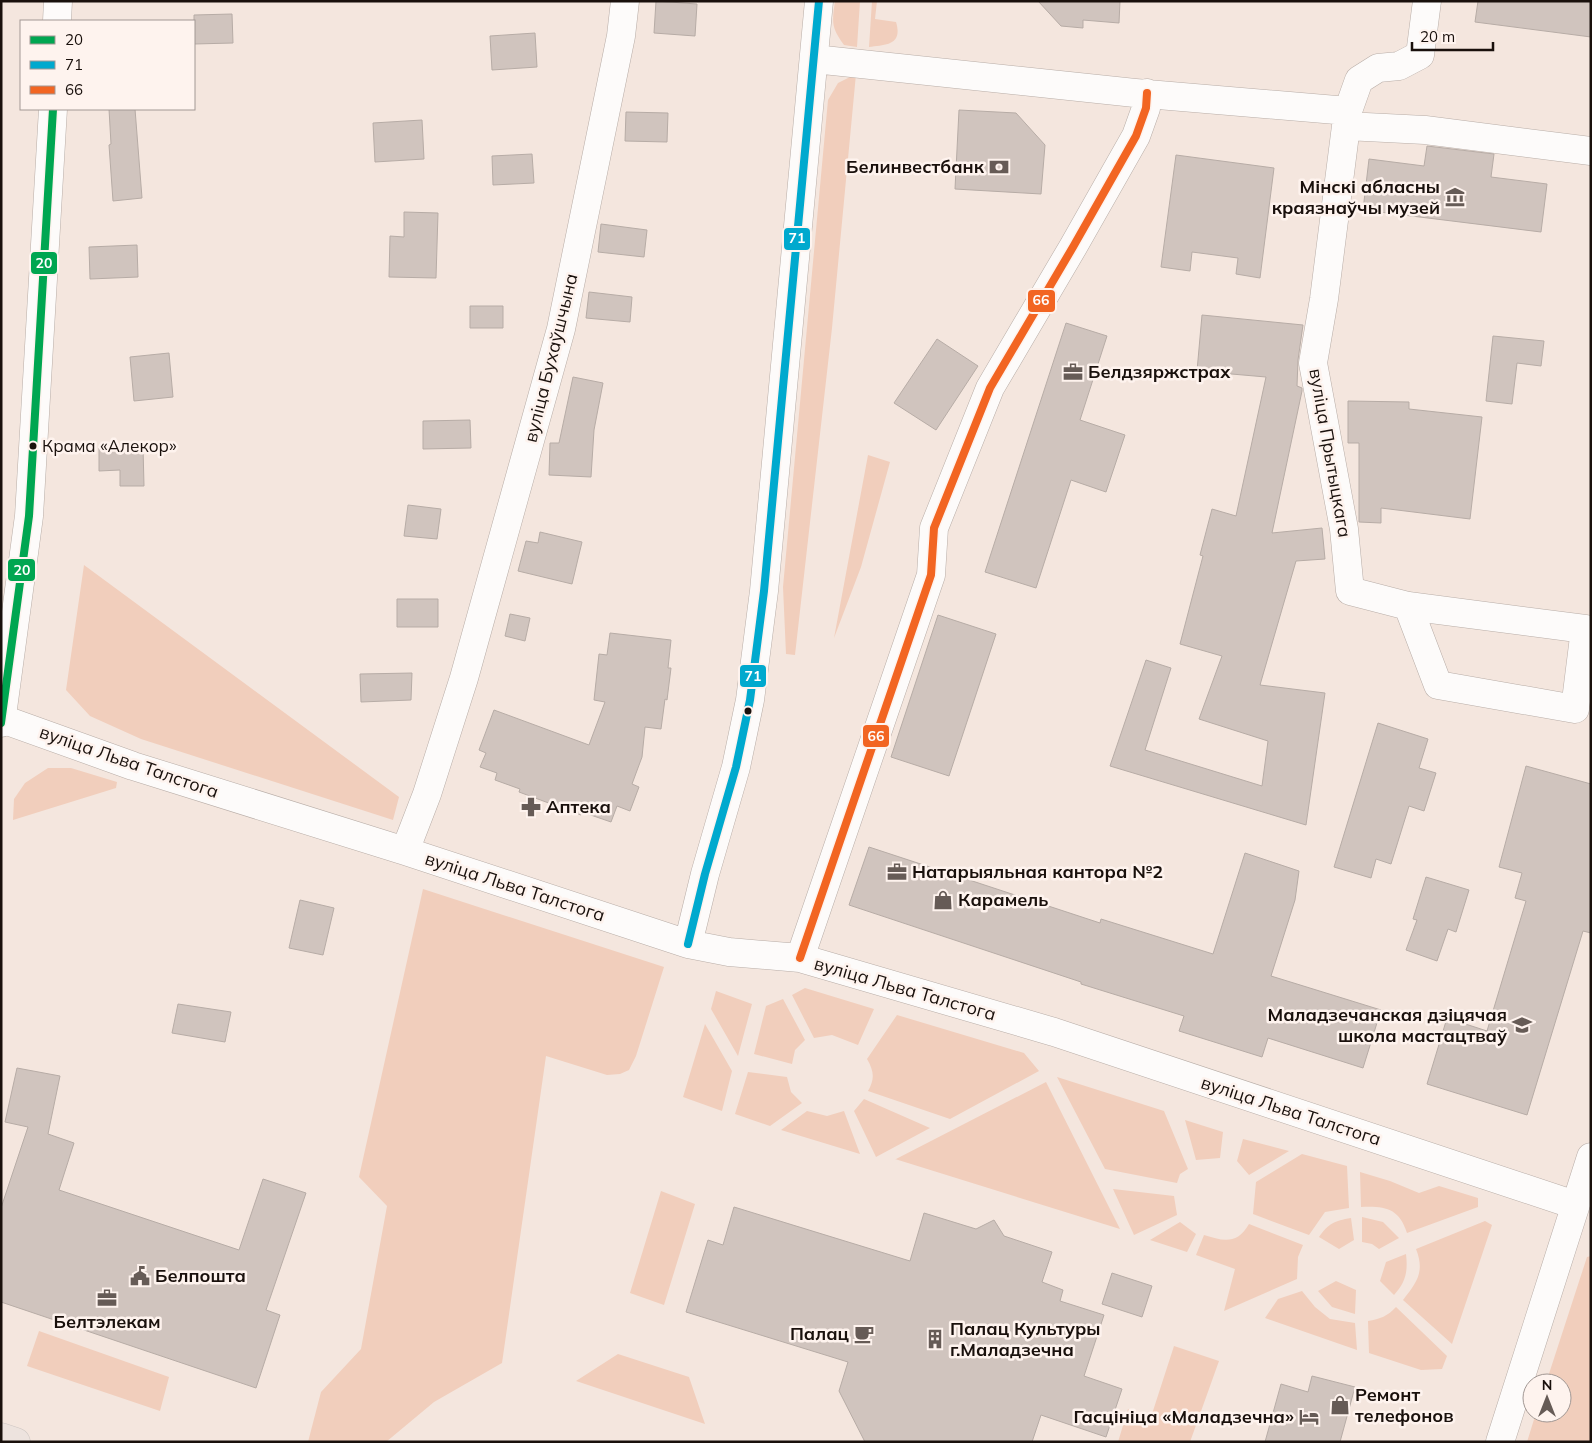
<svg xmlns="http://www.w3.org/2000/svg" width="1592" height="1443" viewBox="0 0 1592 1443" font-family="Mulish,sans-serif">
<style>
.green{fill:#f1cebc}
.building{fill:#d0c4be;stroke:#b7aca6}
.lines{fill:none;stroke-linecap:round;stroke-linejoin:round}
.street-casing{stroke:#b8ada7;stroke-width:29}
.secondary-casing{stroke:#b8ada7;stroke-width:29}
.primary-casing{stroke:#cdc6c2;stroke-width:29}
.street{stroke:#fdfbfa;stroke-width:28}
.secondary{stroke:#fdfbfa;stroke-width:28}
.primary{stroke:#ede3de;stroke-width:28}
.bus-1-casing{stroke:#fef3ee;stroke-width:11}
.bus-2-casing{stroke:#fef3ee;stroke-width:11}
.bus-3-casing{stroke:#fef3ee;stroke-width:11}
.bus-1{stroke:#00a651;stroke-width:8}
.bus-2{stroke:#00a9ce;stroke-width:8}
.bus-3{stroke:#f26522;stroke-width:8}
.bus-dot{fill:#19100c;stroke:#fef3ee;stroke-width:2}
.labels{text-anchor:middle;stroke-width:5;stroke-linejoin:round;paint-order:stroke}
.bus-label{font-size:17px;fill:#19100c;stroke:#fef3ee;text-anchor:start}
.poi-label{font-size:18px;font-weight:bold;fill:#19100c;stroke:#fef3ee;text-anchor:start}
.street-label{font-size:18px;fill:#19100c;stroke:#fef3ee}
.line-badge{stroke:#fef3ee;stroke-width:2}
.badge-label{font-size:14px;text-anchor:middle;font-weight:bold;fill:#fff}
</style>
<rect width="100%" height="100%" fill="#f4e6de"/>
<path class="green" d="M835,1H860L857,47L844,45C831,27 832,23 835,1Z
M872,1H877L875,19L896,22C903,45 886,45 869,47Z
M856,74L832,328L795,655L786,654L783,587L828,100L838,83Z
M868,455L890,462L861,567L834,638Z
M84,565L399,797L393,820L141,739L90,716L66,690Z
M48,768H71L117,782L116,788L13,820L14,799L25,783Z
M423,889L664,967L636,1056L629,1070L620,1074L607,1075L546,1056L502,1363L434,1402L386,1442H308L321,1392L361,1349L387,1206L359,1177Z
M805,988L874,1009L858,1045L832,1035L814,1038L792,995Z
M716,991L752,1004L738,1056L711,1009Z
M783,999L805,1040L795,1050L792,1064L754,1054L766,1006Z
M897,1015L1024,1053L1039,1071L950,1119L868,1091C875,1079 874,1071 867,1059Z
M705,1024L732,1071L722,1111L683,1097Z
M748,1072L787,1077L791,1092L802,1103L770,1126L735,1114Z
M1057,1077L1164,1111L1188,1169L1180,1174L1177,1183L1105,1169Z
M1046,1082L1120,1229L895,1159H896Z
M864,1099L930,1128L876,1157L854,1111Z
M807,1111L827,1116L844,1111L860,1154L781,1130Z
M1185,1120L1223,1132L1220,1158L1196,1160Z
M1243,1139L1289,1151L1249,1175L1237,1161Z
M1302,1154L1347,1166L1349,1208L1325,1212L1309,1235L1253,1214L1256,1182Z
M1360,1172L1390,1181L1419,1193L1439,1186L1478,1198V1207L1407,1233C1399,1208 1385,1206 1361,1207Z
M1113,1189L1174,1196L1177,1215L1134,1235Z
M661,1191L695,1204L664,1305L630,1293Z
M1362,1217L1383,1222L1399,1238L1379,1249L1372,1244L1362,1242Z
M1351,1218L1354,1240L1339,1249L1319,1237C1329,1223 1334,1221 1351,1218Z
M1485,1221L1492,1225L1452,1344L1403,1300C1417,1282 1425,1272 1416,1249Z
M1180,1222L1196,1234L1187,1252L1150,1240Z
M1249,1224L1303,1245L1298,1257L1297,1279L1224,1311L1235,1269L1196,1255L1204,1235C1223,1241 1237,1245 1249,1224Z
M1406,1254C1408,1271 1406,1282 1394,1295L1380,1281L1386,1262Z
M1591,1256V1442H1527L1536,1413H1562V1383H1546L1587,1257Z
M1336,1281L1356,1290L1355,1314L1332,1307L1318,1291Z
M1302,1291L1315,1307L1330,1319L1355,1323L1357,1350L1265,1318L1278,1299Z
M1396,1307L1447,1356L1442,1369L1421,1370L1369,1353L1368,1321C1380,1319 1388,1316 1396,1307Z
M39,1331L169,1377L160,1411L27,1366Z
M1174,1346L1219,1361L1190,1442H1118L1128,1409L1151,1417Z
M618,1354L689,1377L705,1424L576,1381Z"/>
<path class="building" d="M656,1L697,4L695,36L654,33Z
M1038,1H1120L1119,23L1083,20V28L1061,26Z
M1478,1H1591V37L1475,22Z
M232,14L233,43L194,44V15Z
M535,33L537,67L492,70L490,36Z
M109,109H135L142,198L113,201L109,145L111,144Z
M959,110L1016,113L1045,145L1041,194L955,189Z
M626,112L668,113L667,142L625,141Z
M422,120L424,159L375,162L373,123Z
M1427,146L1494,154L1491,177L1547,184L1541,232L1363,210L1369,159L1424,166Z
M532,154L534,183L493,185L492,156Z
M1176,155L1274,168L1260,278L1236,274L1238,258L1192,252L1190,271L1161,267Z
M404,212L438,213L436,278L389,277L390,236L404,237Z
M601,224L647,230L644,257L598,252Z
M137,245L138,277L90,279L89,247Z
M589,292L632,297L630,322L586,318Z
M470,306H503V328H470Z
M1202,315L1303,325L1298,360L1297,386L1302,388V391L1272,533L1322,528L1325,559L1296,561L1260,685L1325,693L1306,825L1110,766L1146,660L1171,668L1145,750L1262,786L1268,741L1199,719L1222,656L1180,644L1203,556L1200,555L1212,509L1236,516L1266,377L1197,371Z
M1066,323L1107,336L1080,420L1125,435L1106,492L1071,480L1036,588L985,572Z
M1493,336L1544,341L1541,366L1517,363L1512,404L1486,401Z
M937,339L978,366L936,430L894,403Z
M169,353L173,397L134,401L130,357Z
M573,377L603,383L594,430L591,477L549,475L550,443H559Z
M1348,401L1409,402V409L1482,417L1470,519L1381,508V523L1359,522V443H1348Z
M470,420L471,448L423,449V421Z
M143,447L144,486H120V470L99,471V448Z
M408,505L441,509L437,539L404,536Z
M540,532L582,542L572,584L518,571L526,541L538,543Z
M397,599H438V627H397Z
M510,614L530,618L525,641L505,636Z
M938,615L996,634L949,776L891,757Z
M610,633L671,640L668,668H671L667,700L665,699L661,729L645,727L642,757L632,784L639,787L630,811L617,806L611,822L582,812L581,815L519,792L520,789L495,780L497,773L480,767L486,753L479,750L494,710L589,745L605,702L594,700L599,654L607,655Z
M412,673L411,700L361,702L360,674Z
M1378,723L1428,739L1419,768L1436,773L1424,811L1409,806L1391,864L1376,859L1371,878L1334,867Z
M1526,766L1591,784V933L1583,931L1527,1115L1427,1084L1447,1018L1487,1031L1526,901L1515,898L1522,873L1499,867Z
M869,847L1100,923L1101,919L1213,954L1245,853L1299,871L1295,900L1271,976L1381,1010L1363,1068L1268,1038L1262,1057L1179,1031L1184,1016L1081,984V982L849,905Z
M1426,877L1469,890L1456,932L1448,929L1437,961L1406,950L1417,920L1413,919Z
M300,900L334,908L323,955L289,948Z
M178,1004L231,1012L225,1042L172,1033Z
M17,1068L60,1076L48,1134L74,1143L59,1190L239,1250L263,1179L306,1193L266,1310L280,1315L256,1388L1,1302V1208L28,1127L5,1122Z
M734,1207L910,1261L924,1213L976,1229L994,1220L1004,1236L1052,1252L1042,1282L1063,1290L1060,1301L1104,1315L1084,1376L1122,1389L1106,1437L1041,1415L1032,1442H865L839,1391L848,1362L686,1312L708,1240L723,1245Z
M1112,1273L1152,1286L1142,1317L1102,1304Z
M1312,1376L1355,1387L1340,1442H1265L1281,1384L1308,1392Z"/>
<g class="lines">
<defs>
<path id="street" d="M814,59L1135,93L1348,111
M1346,126L1425,130L1591,151
M1408,606L1438,685L1575,709L1585,629L1408,606L1350,591L1344,529L1313,363L1324,299L1346,126L1348,111L1359,80L1378,68L1399,66L1420,55L1427,1
M2,719L133,766L405,851L688,944L729,952L800,958L1054,1032L1575,1205
M405,851L427,794L464,678L561,329L621,36L625,1
M688,944L705,874L736,767L750,700L764,591L819,1
M800,958L931,575L934,528L990,388L1073,247L1136,136L1146,108L1147,93
M1500,1442L1591,1157"/>
<path id="secondary" d="M57,21L58,1
M1,723L29,516L53,109"/>
<path id="primary" d="M1,1437L16,1442"/>
</defs>
<use href="#street" class="street-casing"/>
<use href="#secondary" class="secondary-casing"/>
<use href="#primary" class="primary-casing"/>
<use href="#street" class="street"/>
<use href="#secondary" class="secondary"/>
<use href="#primary" class="primary"/>
<defs>
<path id="bus-1" d="M1,723L29,516L53,109"/>
<path id="bus-2" d="M688,944L705,874L736,767L750,700L764,591L819,1"/>
<path id="bus-3" d="M800,958L931,575L934,528L990,388L1073,247L1136,136L1146,108L1147,93"/>
</defs>
<use href="#bus-1" class="bus-1-casing"/>
<use href="#bus-2" class="bus-2-casing"/>
<use href="#bus-3" class="bus-3-casing"/>
<use href="#bus-1" class="bus-1"/>
<use href="#bus-2" class="bus-2"/>
<use href="#bus-3" class="bus-3"/>
</g>
<defs>
<symbol id="bank-bare" viewBox="-9 -9 18 18"><path d="M-6-4H6V4H-6ZM0-2.3a2.3 2.3 0 1 0 0 4.6a2.3 2.3 0 1 0 0-4.6Z" fill="#665b56" stroke="#fef3ee" stroke-width="2.5" paint-order="stroke"/></symbol>
<symbol id="museum-bare" viewBox="-9 -9 18 18"><path d="M0-6L6-3V-2H-6V-3ZM-5-1h2V3h-2ZM-1-1h2V3h-2ZM3-1h2V3H3ZM-6 4H6V6H-6Z" fill="#665b56" stroke="#fef3ee" stroke-width="2.5" paint-order="stroke"/></symbol>
<symbol id="office-bare" viewBox="-9 -9 18 18"><path d="M-6-3h4V-5.5h4V-3h4V5H-6ZM-1-4.5V-3h2v-1.5ZM-6 0V1H6V0Z" fill="#665b56" stroke="#fef3ee" stroke-width="2.5" paint-order="stroke"/></symbol>
<symbol id="pharmacy-bare" viewBox="-9 -9 18 18"><path d="M-2-6h4v4h4v4h-4v4h-4v-4h-4v-4h4Z" fill="#665b56" stroke="#fef3ee" stroke-width="2.5" paint-order="stroke"/></symbol>
<symbol id="shop-bare" viewBox="-9 -9 18 18"><path d="M-5-2.5h2.3a2.7 3.5 0 0 1 5.4 0H5L5.5 6h-11ZM-1.5-2.5h3a1.5 2.3 0 0 0-3 0Z" fill="#665b56" stroke="#fef3ee" stroke-width="2.5" paint-order="stroke"/></symbol>
<symbol id="school-bare" viewBox="-9 -9 18 18"><path d="M0-5L7-2L0 1L-7-2ZM-4 1L0 2.5L4 1V4Q0 6-4 4Z" fill="#665b56" stroke="#fef3ee" stroke-width="2.5" paint-order="stroke"/></symbol>
<symbol id="civic-bare" viewBox="-9 -9 18 18"><path d="M-.6-6.5H3V-4.5H.6V-3L4-1V1h2V6H-6V1h2V-1L-.6-3ZM-1.2 2.5V6h2.4V2.5Z" fill="#665b56" stroke="#fef3ee" stroke-width="2.5" paint-order="stroke"/></symbol>
<symbol id="cafe-bare" viewBox="-9 -9 18 18"><path d="M-5.5-4.5H6V0H3Q3 3.5 0 3.5H-2.5Q-5.5 3.5-5.5 0ZM3-3.2v2h1.7v-2ZM-6 4.5H4V6H-6Z" fill="#665b56" stroke="#fef3ee" stroke-width="2.5" paint-order="stroke"/></symbol>
<symbol id="building-bare" viewBox="-9 -9 18 18"><path d="M-4-6H4V6H1V3H-1V6H-4ZM-2.5-4.3h1.7v1.8h-1.7ZM.8-4.3h1.7v1.8H.8ZM-2.5-1h1.7V.8h-1.7ZM.8-1h1.7V.8H.8Z" fill="#665b56" stroke="#fef3ee" stroke-width="2.5" paint-order="stroke"/></symbol>
<symbol id="hotel-bare" viewBox="-9 -9 18 18"><path d="M-6-4.5h1.5V1H6V5H4.5V3h-9V5H-6ZM-4 0a1.8 1.8 0 1 1 3.6 0ZM.5 0V-2.5h3Q6-2.5 6 0Z" fill="#665b56" stroke="#fef3ee" stroke-width="2.5" paint-order="stroke"/></symbol>
</defs>
<g fill-rule="evenodd">
<use href="#bank-bare" x="985" y="153" width="28" height="28"/>
<use href="#museum-bare" x="1441" y="183" width="28" height="28"/>
<use href="#office-bare" x="1059" y="358" width="28" height="28"/>
<use href="#pharmacy-bare" x="517" y="793" width="28" height="28"/>
<use href="#office-bare" x="883" y="858" width="28" height="28"/>
<use href="#shop-bare" x="929" y="886" width="28" height="28"/>
<use href="#school-bare" x="1508" y="1011" width="28" height="28"/>
<use href="#civic-bare" x="126" y="1262" width="28" height="28"/>
<use href="#office-bare" x="93" y="1284" width="28" height="28"/>
<use href="#cafe-bare" x="850" y="1320" width="28" height="28"/>
<use href="#building-bare" x="921" y="1325" width="28" height="28"/>
<use href="#shop-bare" x="1326" y="1391" width="28" height="28"/>
<use href="#hotel-bare" x="1295" y="1403" width="28" height="28"/>
</g>
<g class="bus-dot">
<circle cx="33" cy="446" r="4.5"/>
<circle cx="748" cy="711" r="4.5"/>
</g>
<g class="labels">
<g class="bus-label">
<text x="42" y="452">Крама «Алекор»</text>
</g>
<g class="poi-label">
<text x="984" y="173" text-anchor="end">Белинвестбанк</text>
<text x="1440" y="193" text-anchor="end">Мінскі абласны<tspan x="1440" dy="21">краязнаўчы музей</tspan></text>
<text x="1088" y="378">Белдзяржстрах</text>
<text x="546" y="813">Аптека</text>
<text x="912" y="878">Натарыяльная кантора №2</text>
<text x="958" y="906">Карамель</text>
<text x="1507" y="1021" text-anchor="end">Маладзечанская дзіцячая<tspan x="1507" dy="21">школа мастацтваў</tspan></text>
<text x="155" y="1282">Белпошта</text>
<text x="107" y="1328" text-anchor="middle">Белтэлекам</text>
<text x="950" y="1335">Палац Культуры<tspan x="950" dy="21">г.Маладзечна</tspan></text>
<text x="849" y="1340" text-anchor="end">Палац</text>
<text x="1355" y="1401">Ремонт<tspan x="1355" dy="21">телефонов</tspan></text>
<text x="1294" y="1423" text-anchor="end">Гасцініца «Маладзечна»</text>
</g>
<g class="street-label">
<text transform="translate(551 358) rotate(-76)" y="6">вуліца Бухаўшчына</text>
<text transform="translate(1330 453) rotate(80)" y="6">вуліца Прытыцкага</text>
<text transform="translate(129 762) rotate(19)" y="6">вуліца Льва Талстога</text>
<text transform="translate(515 887) rotate(18)" y="6">вуліца Льва Талстога</text>
<text transform="translate(905 989) rotate(16)" y="6">вуліца Льва Талстога</text>
<text transform="translate(1291 1111) rotate(18)" y="6">вуліца Льва Талстога</text>
</g>
</g>
<g class="line-badge">
<rect x="783" y="227" width="28" height="24" rx="5" fill="#00a9ce"/>
<rect x="30" y="251" width="28" height="24" rx="5" fill="#00a651"/>
<rect x="1027" y="289" width="29" height="24" rx="5" fill="#f26522"/>
<rect x="7" y="558" width="29" height="24" rx="5" fill="#00a651"/>
<rect x="739" y="664" width="28" height="24" rx="5" fill="#00a9ce"/>
<rect x="862" y="724" width="28" height="24" rx="5" fill="#f26522"/>
</g>
<g class="badge-label">
<text x="797" y="243">71</text>
<text x="44" y="268">20</text>
<text x="1041" y="305">66</text>
<text x="22" y="575">20</text>
<text x="753" y="681">71</text>
<text x="876" y="741">66</text>
</g>
<rect width="1592" height="1443" fill="none" stroke="#19100c" stroke-width="5"/>
<rect x="20" y="20" width="175" height="90" fill="#fef3ee" stroke="#a29894"/>
<rect x="30" y="36" width="25" height="8" fill="#00a651" stroke="#a29894"/>
<text x="65" y="45" font-size="15" fill="#19100c">20</text>
<rect x="30" y="61" width="25" height="8" fill="#00a9ce" stroke="#a29894"/>
<text x="65" y="70" font-size="15" fill="#19100c">71</text>
<rect x="30" y="86" width="25" height="8" fill="#f26522" stroke="#a29894"/>
<text x="65" y="95" font-size="15" fill="#19100c">66</text>
<g transform="translate(1547 1398)"><circle r="24" fill="#fef3ee" stroke="#a29894"/>
<path d="M0-4L9 19L0 12L-9 19Z" fill="#665b56"/>
<text y="-8" font-size="14" font-weight="bold" text-anchor="middle" fill="#19100c">N</text>
</g>
<path d="M1412 42v8h81v-8" fill="none" stroke="#19100c" stroke-width="2.5"/>
<text x="1420" y="42" font-size="15" fill="#19100c" stroke="#fef3ee" stroke-width="4" paint-order="stroke">20 m</text>
</svg>
